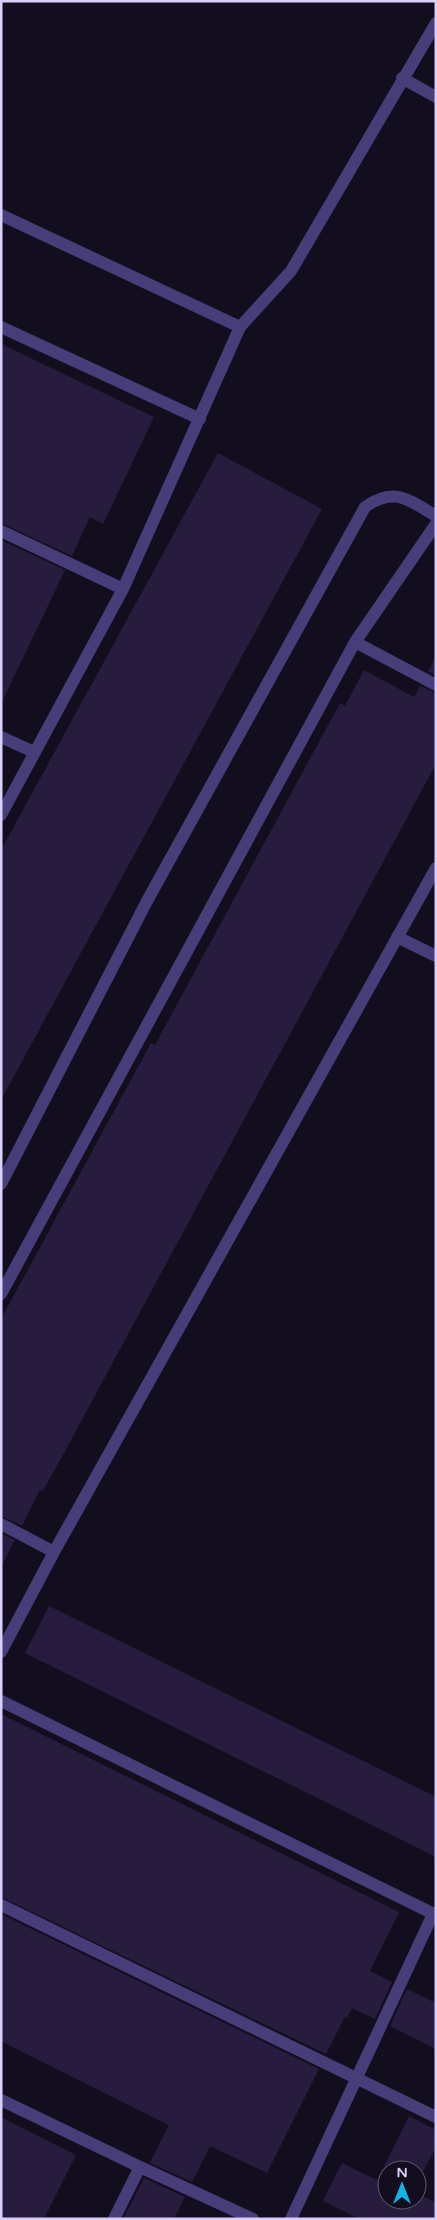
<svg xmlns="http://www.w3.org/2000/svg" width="437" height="2220" viewBox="0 0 437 2220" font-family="'Varela Round',sans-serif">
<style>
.building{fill:#271c3e}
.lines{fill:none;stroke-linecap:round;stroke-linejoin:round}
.minor{stroke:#473d79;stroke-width:12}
</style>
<rect width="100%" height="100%" fill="#130e1e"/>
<path class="building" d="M1,344L154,417L103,524L90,517L72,556L1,523Z
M218,453L322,509L1,1100V850Z
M1,540L65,570L1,704Z
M436,656V676L428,671Z
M364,670L414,697L420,686L436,693V764L58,1464L42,1492L40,1490L22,1526L1,1516V1319L151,1043L155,1045L340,703L345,706Z
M1,1533L15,1540L1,1567Z
M49,1606L436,1797V1857L25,1653Z
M1,1714L399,1912L370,1971L392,1982L375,2019L352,2008L347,2018L345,2017L326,2054L1,1897Z
M1,1914L319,2069L267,2173L210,2146L192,2182L150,2163L169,2125L1,2041Z
M407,1989L436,2003V2049L390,2026Z
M409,2116L436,2130V2147L417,2183V2170H387V2200H417V2193L436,2203V2219H359L323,2201L342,2163L377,2180Z
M1,2117L76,2155L44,2219H1Z
M144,2178L185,2197L174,2219H123Z"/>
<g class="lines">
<path class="minor" d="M402,78L436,97
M1,215L240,327L291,271L436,23
M1,327L200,419
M1,531L123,589
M355,642L436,685
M1,737L34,752
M1,815L123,589L240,327
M397,937L436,956
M1,1184L147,901L365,507C394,486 409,500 436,516
M1,1294L355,642L436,524
M1,1524L54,1552
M1,1652L54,1552L436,868
M1,1701L436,1915
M1,1905L436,2117
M1,2100L140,2167L253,2219
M114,2219L140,2167
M291,2219L433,1914"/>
</g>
<rect width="437" height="2220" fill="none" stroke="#dacffb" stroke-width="5"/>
<g transform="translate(402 2185)"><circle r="24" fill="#130e1e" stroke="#635b76"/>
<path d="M0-4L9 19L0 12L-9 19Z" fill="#13b4e3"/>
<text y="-8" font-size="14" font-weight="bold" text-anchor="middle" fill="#dacffb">N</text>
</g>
</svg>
